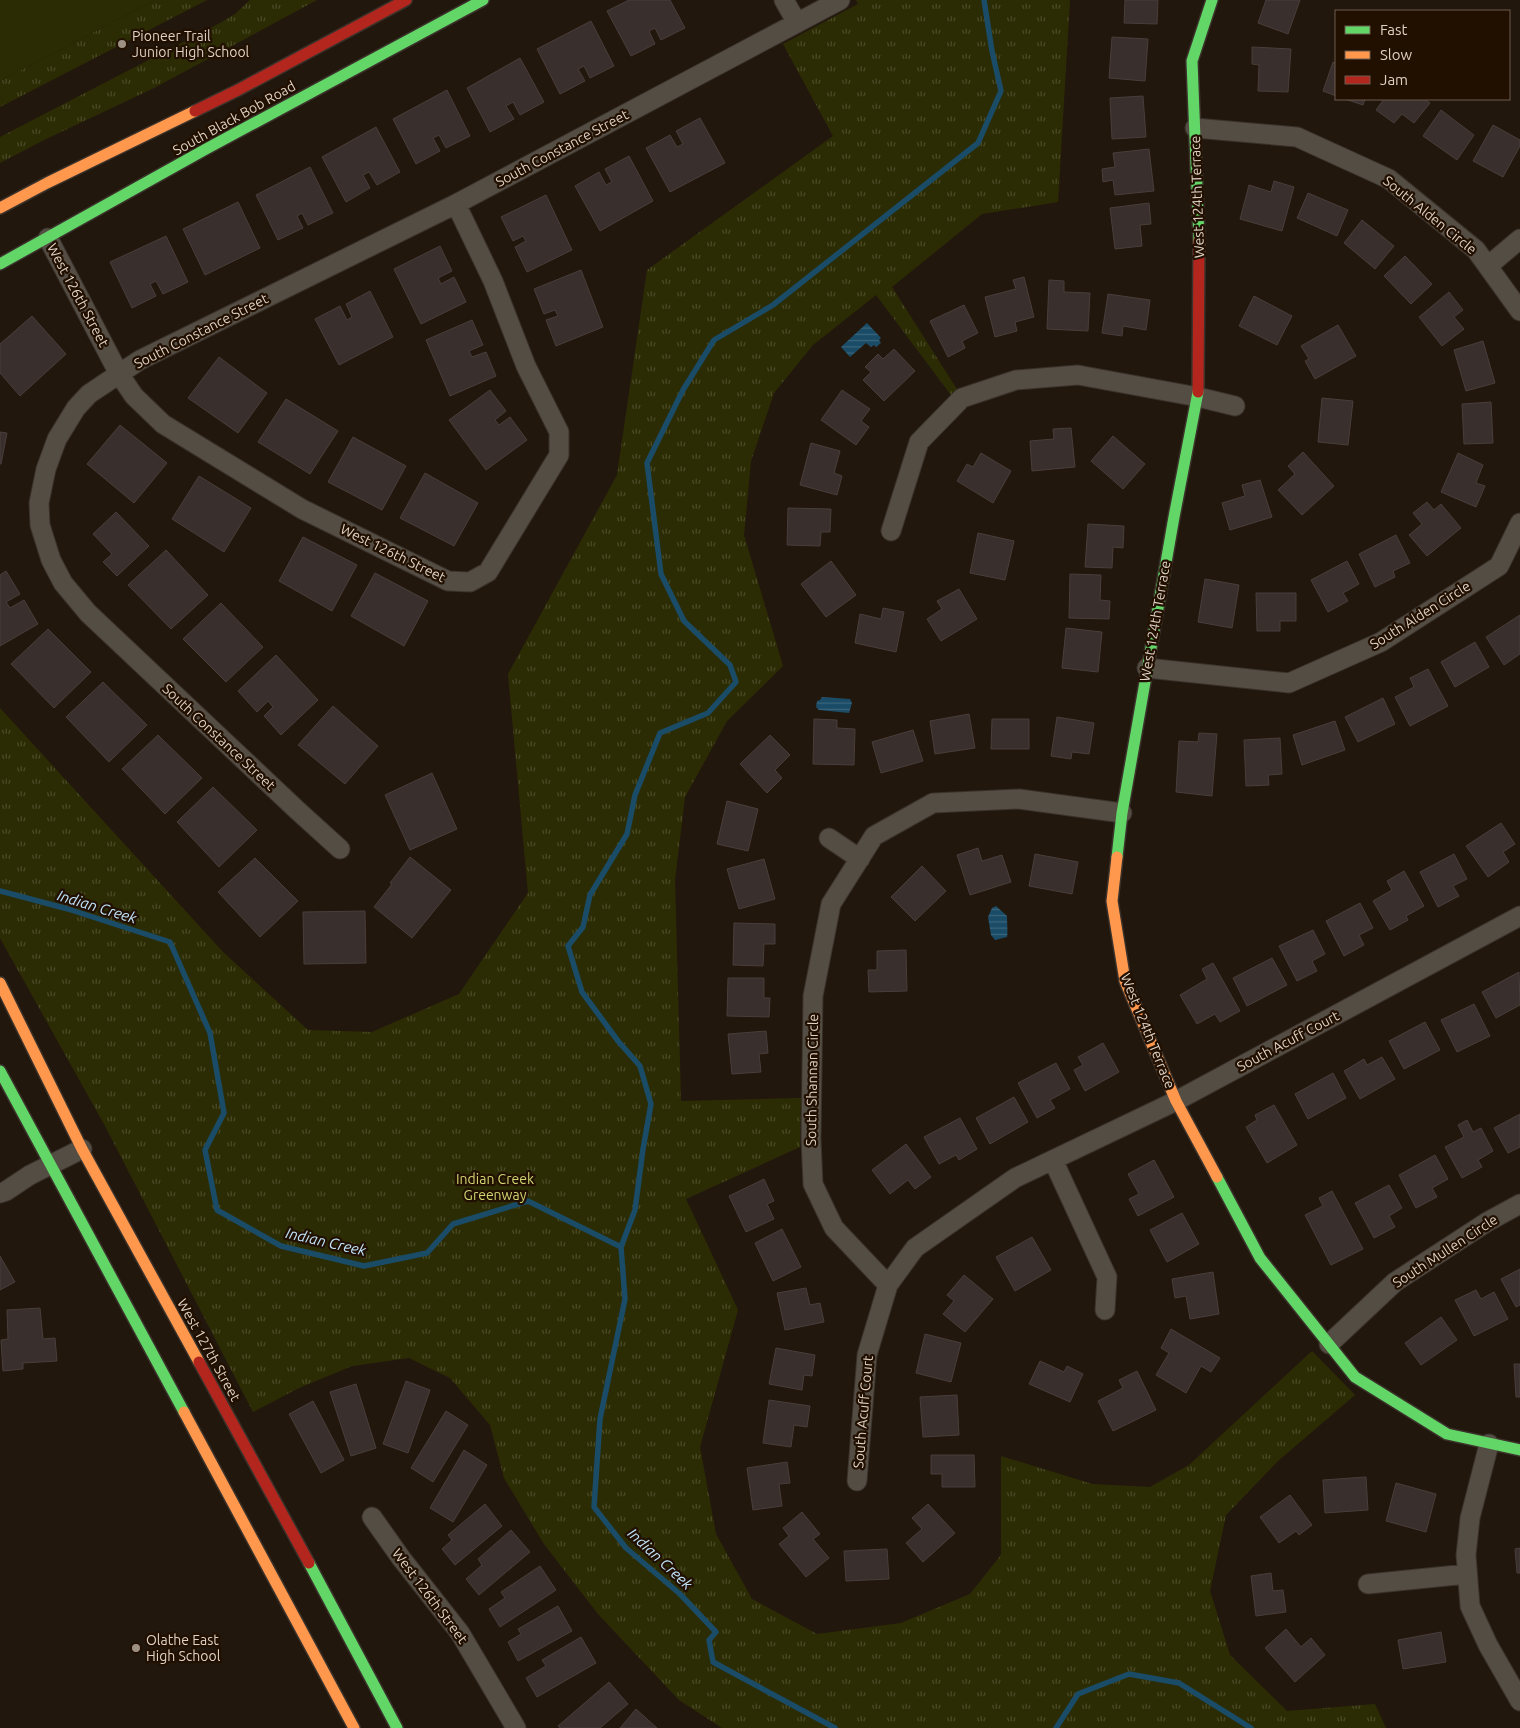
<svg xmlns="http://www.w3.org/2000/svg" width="1520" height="1728" viewBox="0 0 1520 1728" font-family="Ubuntu,sans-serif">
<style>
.grass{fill:url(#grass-tufts)}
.pitch{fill:#2c2c04}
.water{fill:url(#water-rules)}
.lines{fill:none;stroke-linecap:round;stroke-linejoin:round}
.stream{stroke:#1a4c67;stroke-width:5.5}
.building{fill:#392f2c;stroke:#493e3b}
.street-casing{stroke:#3a322b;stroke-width:21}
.fast-casing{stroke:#3a322b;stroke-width:14}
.slow-casing{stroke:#3a322b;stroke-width:14}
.jam-casing{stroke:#3a322b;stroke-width:14}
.street{stroke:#544d44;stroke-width:19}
.fast{stroke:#63d668;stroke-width:11}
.slow{stroke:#ff974d;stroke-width:11}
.jam{stroke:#b3261e;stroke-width:11}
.poi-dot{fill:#9d9184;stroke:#210f00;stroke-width:2}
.labels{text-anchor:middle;stroke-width:4.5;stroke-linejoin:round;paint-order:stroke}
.poi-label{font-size:14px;fill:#dfd2c5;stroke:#210f00;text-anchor:start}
.street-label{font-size:14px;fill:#dfd2c5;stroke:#210f00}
.park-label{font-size:14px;fill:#d0d671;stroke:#210f00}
.water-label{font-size:15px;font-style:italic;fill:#c0e4fc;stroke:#210f00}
</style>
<defs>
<pattern id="grass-tufts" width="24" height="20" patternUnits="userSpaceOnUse" patternTransform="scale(1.25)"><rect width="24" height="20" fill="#2c2c04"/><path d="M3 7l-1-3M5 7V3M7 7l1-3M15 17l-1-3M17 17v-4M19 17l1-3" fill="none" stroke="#4a4a27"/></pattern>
<pattern id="water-rules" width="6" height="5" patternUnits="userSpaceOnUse" patternTransform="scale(1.25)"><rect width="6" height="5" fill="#1a4c67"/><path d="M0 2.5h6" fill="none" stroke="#3b657b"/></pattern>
</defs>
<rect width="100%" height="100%" fill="#22170c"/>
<path class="grass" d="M155,0H207L0,107V81Z
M250,0H317L154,88L42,141L0,163V137L220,23L235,14Z
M856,0H1070L1058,202L982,214L892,287L960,394L954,399L876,295L813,345L774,393L751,461L744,535L783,666L727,721L685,797L675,880L681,1101L801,1098L800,1147L686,1199L738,1310L700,1447L716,1534L752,1599L817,1634L901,1623L970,1594L1001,1555V1456L1092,1484L1150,1487L1189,1465L1312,1351L1355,1395L1278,1461L1226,1515L1210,1591L1230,1655L1287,1711L1375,1704L1386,1728H722L679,1700L598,1614L544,1544L504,1478L490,1425L450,1378L409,1358L352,1366L299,1388L253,1412L105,1126L0,938V708L223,952L308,1030L372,1032L459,994L528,893L508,674L617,475L647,270L833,136L783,44L858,4Z"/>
<path class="pitch" d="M0,0H155L0,81Z"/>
<path class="water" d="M867,323L881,338L879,340L881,343L876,347L874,345L871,347L866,343L850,357L841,347Z
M822,697L850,699L852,703L849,713L819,710L816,707L817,701L820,700Z
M996,906L1007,916C1007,921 1008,933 1007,937L995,940L991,935L988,917L992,908Z"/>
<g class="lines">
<path class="stream" d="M0,891L68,909L170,942L210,1033L224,1113L205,1150L217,1210L281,1246L364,1266L427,1253L453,1224L528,1201L621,1247L625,1299L600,1419L594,1507L626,1548L680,1594L716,1632L709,1640L713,1662L835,1728
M621,1247L635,1210L643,1149L651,1104L640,1066L618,1041L582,992L568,946L583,927L590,895L627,834L635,795L660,733L708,713L736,682L730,665L684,621L661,574L647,463L683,390L714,340L773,305L978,143L1001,91L992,51L984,0
M1056,1728L1078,1694L1129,1674L1179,1683L1251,1728"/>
</g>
<path class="building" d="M629,0H670L685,28L661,40L655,28L649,31L655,44L631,56L607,11Z
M1125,0H1158L1157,24L1124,23Z
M1266,0H1300L1288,34L1258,23Z
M591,21L614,66L590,78L584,66L578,69L585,81L560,94L537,49Z
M1112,37L1148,39L1145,81L1109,78Z
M1252,47L1291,49L1288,92L1258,91L1259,65L1252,64Z
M520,58L544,102L520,115L513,102L506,106L514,119L490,132L467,88Z
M1333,62L1336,63V96L1323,91Z
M447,90L470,136L446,148L439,135L433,138L440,151L416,164L393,119Z
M1143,96L1146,137L1112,139L1110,98Z
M1345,99H1365L1363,105Z
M1384,99H1424L1430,103L1414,123L1402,114L1394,123L1376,110Z
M1441,110L1474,135L1457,160L1423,136Z
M700,118L725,163L670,192L646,148L670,135L677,147L683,144L676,131Z
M1493,125L1520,140V146L1503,177L1473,161Z
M376,127L400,172L377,185L369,172L363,175L370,188L346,202L322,157Z
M1149,149L1154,191L1115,195L1113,180L1103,182L1102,169L1115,167L1113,153Z
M629,156L653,201L600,231L575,186L599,172L606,185L612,182L605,169Z
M310,167L333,213L308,225L302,213L297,216L303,228L278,240L256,195Z
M1274,181L1294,187L1282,231L1240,219L1249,185L1271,192Z
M1308,193L1348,210L1337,236L1297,218Z
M546,195L572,250L527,272L515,247L526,241L523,236L513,241L501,217Z
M238,202L260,248L205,275L183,229Z
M1149,203L1151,224L1140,225L1142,246L1115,249L1110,208Z
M1362,220L1394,246L1375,269L1344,243Z
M166,236L188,282L163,294L156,281L150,284L156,296L132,308L110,262Z
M440,246L452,271L438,278L441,284L454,277L466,302L421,324L394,269Z
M1405,256L1432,284L1411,304L1384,276Z
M581,270L603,327L556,346L546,320L558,316L555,310L544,314L534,289Z
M1024,277L1034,317L1015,322L1017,331L995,337L985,297L1016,289L1013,280Z
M1049,280L1064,281V292L1090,293L1088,331L1047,329Z
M370,291L393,337L339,365L315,319L340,306L347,320L352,317L346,304Z
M1449,292L1463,310L1454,317L1464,329L1442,346L1419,317Z
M1108,294L1150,300L1146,330L1123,326L1122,336L1102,333Z
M1254,296L1292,316L1277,345L1239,326Z
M964,305L978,333L962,341L965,348L948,357L930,321Z
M32,316L66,354L20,396L0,373V344Z
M472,320L483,345L469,351L472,357L486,352L496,376L450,396L426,340Z
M1338,325L1356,356L1315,379L1305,361L1309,359L1301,346Z
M1483,341L1495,383L1466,391L1454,350Z
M894,349L915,371L884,401L863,380L871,372L865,367L878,354L883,359Z
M219,357L267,393L238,433L188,398Z
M490,390L506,411L495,420L499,425L510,417L527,440L486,470L449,420Z
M842,390L870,409L861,421L869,427L856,445L821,420Z
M1322,398L1353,401L1348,445L1318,442Z
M286,399L338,431L310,474L258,442Z
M1491,402L1493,443L1464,444L1462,404Z
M120,425L167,463L134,503L87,464Z
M1071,428L1075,467L1032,471L1030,441L1054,439L1053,429Z
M0,432L7,433L1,464H0Z
M1113,436L1145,464L1123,489L1091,461Z
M353,437L406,466L382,510L328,482Z
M811,443L840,451L834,473L842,476L837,495L800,485Z
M1303,452L1334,486L1302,515L1278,490L1295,474L1288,466Z
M981,453L1011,471L993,503L957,481L967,464L973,467Z
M1458,453L1483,465L1476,483L1485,486L1476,507L1441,492Z
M425,473L478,503L454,546L400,518Z
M199,476L251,508L224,552L172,519Z
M1260,480L1272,517L1230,530L1222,503L1245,496L1242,485Z
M1427,502L1434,510L1441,504L1461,528L1427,556L1409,535L1422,524L1413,513Z
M788,508L831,509L830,532H821L820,546L787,545Z
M116,512L149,546L117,576L103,562L112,554L93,534Z
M1088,524L1124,526L1123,548L1113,547L1112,568L1085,567Z
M978,533L1014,541L1005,580L970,573Z
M1396,535L1410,563L1393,571L1395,577L1375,587L1359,554Z
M303,537L357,565L332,611L279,581Z
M166,550L208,595L171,629L128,585Z
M831,561L856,595L826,617L801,584Z
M1347,561L1359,584L1343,593L1348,601L1328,612L1311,580Z
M6,571L20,594L6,602L10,608L24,600L38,624L0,646V575Z
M375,573L428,601L404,646L351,616Z
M1070,574L1101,575L1100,600L1110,601L1109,619L1069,618Z
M1205,579L1239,585L1232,628L1198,622Z
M959,589L977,619L941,641L927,619L942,609L937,601Z
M1256,593H1296V621H1280V631H1257Z
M221,603L263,647L226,682L183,639Z
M883,608L904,612L896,652L855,643L860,614L881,619Z
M1520,615V654L1504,665L1486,637Z
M1066,628L1102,632L1098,672L1062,668Z
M48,629L91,672L54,708L11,664Z
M1475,642L1489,667L1455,687L1441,662Z
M276,655L318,700L281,735L264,716L273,707L268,701L257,712L238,691Z
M1428,669L1448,706L1410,726L1395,697L1414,687L1410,678Z
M103,682L147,725L109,762L66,717Z
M1383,698L1395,724L1358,742L1345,717Z
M333,706L378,746L345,784L298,745Z
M969,714L975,748L935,754L930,721Z
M1057,717L1094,723L1089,754L1072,752L1071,759L1051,756Z
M814,719L837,720V728L855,729L854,765L813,764Z
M992,719H1029V749H991Z
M1335,721L1345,750L1302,765L1293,735Z
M913,730L923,761L881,773L872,742Z
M1199,733L1217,734L1212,796L1176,792L1179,741L1198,742Z
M158,735L202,778L165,814L122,769Z
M770,735L790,755L775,770L782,778L767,793L740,764Z
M1280,738L1282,774L1268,775L1269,785L1246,786L1244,740Z
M432,773L457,829L410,850L385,795Z
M213,787L257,830L219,867L177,822Z
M727,801L758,809L748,851L717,844Z
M1501,823L1515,844L1503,852L1509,862L1488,877L1466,846Z
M978,848L982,861L1002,855L1011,882L970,895L957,855Z
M1035,854L1078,862L1072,894L1029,886Z
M1454,854L1467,879L1453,886L1459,896L1438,907L1420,872Z
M410,857L451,890L412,938L374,907L392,884L390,883Z
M255,858L298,901L260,937L218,892Z
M764,859L775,899L739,909L727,869Z
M922,866L946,891L915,921L891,897Z
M1404,871L1424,906L1406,916L1408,920L1390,930L1373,901L1392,890L1387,881Z
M1360,903L1373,928L1359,935L1364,945L1344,956L1326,921Z
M365,911L366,963L304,964L303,912Z
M734,923L775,924V944H764L763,966L733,965Z
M1313,930L1325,954L1312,961L1317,971L1297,981L1279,946Z
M906,950L907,991L869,992L868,970H877V951Z
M1272,958L1287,985L1247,1006L1233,978Z
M1213,963L1240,1011L1220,1022L1215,1014L1197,1024L1180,995L1207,979L1202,969Z
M1519,972L1520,1005L1496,1018L1482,992Z
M728,978H764V998H770L769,1017L727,1016Z
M1474,1004L1490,1036L1457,1052L1441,1020Z
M1425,1022L1440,1050L1404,1069L1389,1041Z
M766,1031L768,1053L759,1054L761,1072L732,1074L728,1034Z
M1103,1043L1119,1072L1085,1091L1074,1070L1083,1065L1078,1057Z
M1382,1057L1395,1079L1360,1099L1344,1071L1364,1059L1367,1065Z
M1056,1063L1070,1089L1050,1100L1055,1108L1037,1118L1018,1083Z
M1333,1073L1346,1098L1308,1119L1295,1094Z
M1014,1097L1028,1122L990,1144L976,1118Z
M1274,1105L1297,1145L1267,1163L1246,1127L1257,1120L1255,1115Z
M1520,1114V1147L1508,1153L1494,1128Z
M960,1118L977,1149L959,1160L956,1155L939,1164L924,1137Z
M1467,1120L1473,1132L1481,1128L1493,1151L1478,1160L1482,1167L1462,1178L1445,1147L1464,1137L1458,1125Z
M906,1144L931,1177L915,1189L908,1180L890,1194L872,1170Z
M1435,1155L1448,1179L1432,1188L1437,1197L1416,1208L1399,1175Z
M1154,1160L1174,1197L1138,1216L1129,1199L1139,1194L1128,1174Z
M764,1179L774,1201L767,1204L774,1219L746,1232L729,1196Z
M1389,1185L1402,1208L1389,1216L1395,1227L1374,1238L1355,1203Z
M1332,1191L1363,1249L1331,1265L1305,1215L1323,1206L1319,1198Z
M1182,1213L1199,1244L1167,1262L1150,1230Z
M782,1229L801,1267L773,1281L755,1243Z
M1032,1237L1051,1270L1015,1291L996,1257Z
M0,1256L15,1282L0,1290Z
M1520,1269V1305L1516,1307L1501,1279Z
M1213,1272L1219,1314L1190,1319L1186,1296L1175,1298L1172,1279Z
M964,1275L993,1299L965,1332L943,1314L954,1301L947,1295Z
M806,1288L810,1305L820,1303L824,1322L785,1330L777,1293Z
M1476,1290L1481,1299L1494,1292L1508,1319L1474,1336L1455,1300Z
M40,1308L43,1339L55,1338L57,1361L23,1363V1369L3,1371L1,1340L8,1339L7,1310Z
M1441,1317L1457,1340L1421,1365L1405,1343Z
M1171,1329L1220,1358L1211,1372L1201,1366L1186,1393L1156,1375L1169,1353L1161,1348Z
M925,1334L961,1343L951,1382L916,1373Z
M776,1348L815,1355L812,1376L804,1375L802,1390L769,1384Z
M1040,1361L1064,1372L1067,1366L1083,1374L1070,1402L1029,1384Z
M1514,1364H1520V1397H1516Z
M1137,1371L1156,1410L1113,1431L1098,1401L1123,1388L1119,1380Z
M406,1381L430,1390L408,1453L383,1444Z
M356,1384L376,1448L351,1456L330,1392Z
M957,1395L959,1435L923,1437L920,1397Z
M769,1400L810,1406L807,1427L794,1425L791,1447L763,1443Z
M313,1401L344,1460L321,1473L289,1414Z
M446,1411L468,1425L433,1482L411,1468Z
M464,1450L487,1465L453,1522L430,1508Z
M931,1455H974L975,1487H942V1474H931Z
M787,1462L790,1483L779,1484L782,1506L753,1510L747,1468Z
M1366,1477L1368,1510L1325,1513L1323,1480Z
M1396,1483L1436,1494L1426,1532L1386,1521Z
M1290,1495L1312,1525L1299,1535L1296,1531L1279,1543L1260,1517Z
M485,1504L502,1526L455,1565L442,1549L452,1540L448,1535Z
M928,1504L955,1533L923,1562L906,1543L922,1529L912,1518Z
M802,1512L820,1534L813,1539L829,1558L806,1577L779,1544L789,1536L783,1528Z
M511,1530L530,1552L479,1595L466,1579L482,1565L478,1559Z
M1520,1548V1573H1517L1515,1549Z
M887,1549L889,1579L846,1581L844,1551Z
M540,1566L556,1590L500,1627L489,1609L505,1598L501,1592Z
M1271,1573L1273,1591L1283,1590L1286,1612L1256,1616L1251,1576Z
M558,1606L572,1631L518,1661L508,1642L521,1634L518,1629Z
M1286,1629L1301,1647L1311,1638L1325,1655L1295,1682L1265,1648Z
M1441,1632L1446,1662L1403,1669L1398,1640Z
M581,1637L596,1663L537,1697L526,1678L546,1666L542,1660Z
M609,1682L628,1704L600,1728H560L558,1726Z
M636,1709L657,1728H620Z"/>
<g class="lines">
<defs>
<path id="street" d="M784,0L797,23
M1195,128L1297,137L1389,179L1476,250L1520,311
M48,238L119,374L134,396L163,424L302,509L448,581L470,582L488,572L559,455V432L526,366L493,281L456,204
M1488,266L1520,239
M891,531L919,442L962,398L1016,380L1078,375L1198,397L1235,406
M1147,668L1289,683L1381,642L1499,566L1520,523
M829,838L860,859
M340,849L297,810L88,613L63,583L51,560L40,525L39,503L46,469L57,439L76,408L89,394L140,360L456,204L840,0
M1053,1160L1107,1277L1105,1310
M0,1193L6,1191L30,1175L82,1149
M888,1285L834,1228L813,1184L811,1139L813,996L831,904L874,836L933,803L1019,799L1122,813
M1329,1344L1395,1282L1487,1222L1520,1204
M1489,1444L1470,1518L1466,1555L1470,1606L1488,1645L1520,1701
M857,1481L867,1355L888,1285L915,1248L1015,1178L1176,1101L1520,916
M372,1517L401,1558L460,1633L516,1728
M1368,1584L1467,1574"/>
<path id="fast" d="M1199,241L1192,61L1212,0
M0,264L206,149L483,0
M1117,857L1122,813L1174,517L1198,392
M0,1071L184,1412
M1217,1177L1260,1258L1355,1377L1447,1434L1520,1450
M309,1563L397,1728"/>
<path id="slow" d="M0,208L47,183L195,111
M1117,857L1112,901L1125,981L1176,1101L1217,1177
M0,983L82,1149L199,1362
M184,1412L354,1728"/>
<path id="jam" d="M195,111L238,90L406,0
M1198,392L1199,241
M199,1362L309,1563"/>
</defs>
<use href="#street" class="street-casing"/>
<use href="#fast" class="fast-casing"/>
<use href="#slow" class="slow-casing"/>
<use href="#jam" class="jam-casing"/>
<use href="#street" class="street"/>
<use href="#fast" class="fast"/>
<use href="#slow" class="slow"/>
<use href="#jam" class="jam"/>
</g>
<g class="poi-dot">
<circle cx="122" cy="44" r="5"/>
<circle cx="136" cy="1648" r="5"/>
</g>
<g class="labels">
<g class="poi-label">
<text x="132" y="41">Pioneer Trail<tspan x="132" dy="16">Junior High School</tspan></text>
<text x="146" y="1645">Olathe East<tspan x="146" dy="16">High School</tspan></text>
</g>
<g class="street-label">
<text transform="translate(234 118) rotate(-29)" y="5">South Black Bob Road</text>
<text transform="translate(562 148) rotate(-28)" y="5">South Constance Street</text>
<text transform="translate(1197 197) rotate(-92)" y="5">West 124th Terrace</text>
<text transform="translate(1430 215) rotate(39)" y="5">South Alden Circle</text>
<text transform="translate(78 295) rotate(62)" y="5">West 126th Street</text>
<text transform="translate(201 331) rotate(-27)" y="5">South Constance Street</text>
<text transform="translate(393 553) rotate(26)" y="5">West 126th Street</text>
<text transform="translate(1420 615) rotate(-32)" y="5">South Alden Circle</text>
<text transform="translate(1155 621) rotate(-80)" y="5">West 124th Terrace</text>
<text transform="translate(219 737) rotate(43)" y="5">South Constance Street</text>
<text transform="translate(1148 1031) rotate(68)" y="5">West 124th Terrace</text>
<text transform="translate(1288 1041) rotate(-28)" y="5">South Acuff Court</text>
<text transform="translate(812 1080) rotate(-89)" y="5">South Shannan Circle</text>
<text transform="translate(1445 1251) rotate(-33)" y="5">South Mullen Circle</text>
<text transform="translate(209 1350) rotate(61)" y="5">West 127th Street</text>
<text transform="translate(863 1412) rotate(-85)" y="5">South Acuff Court</text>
<text transform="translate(430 1596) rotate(53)" y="5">West 126th Street</text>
</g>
<g class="park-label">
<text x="495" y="1184">Indian Creek<tspan x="495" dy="16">Greenway</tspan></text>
</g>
<g class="water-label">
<text transform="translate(97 907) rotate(17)" y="5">Indian Creek</text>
<text transform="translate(326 1242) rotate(13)" y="5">Indian Creek</text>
<text transform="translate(660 1559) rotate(43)" y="5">Indian Creek</text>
</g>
</g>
<rect x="1335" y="10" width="175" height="90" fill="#210f00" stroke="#6d5d4f"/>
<rect x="1345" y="26" width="25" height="8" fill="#63d668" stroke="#6d5d4f"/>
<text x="1380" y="35" font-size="15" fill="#dfd2c5">Fast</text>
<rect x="1345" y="51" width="25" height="8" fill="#ff974d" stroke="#6d5d4f"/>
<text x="1380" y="60" font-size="15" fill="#dfd2c5">Slow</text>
<rect x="1345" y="76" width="25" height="8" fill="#b3261e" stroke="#6d5d4f"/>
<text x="1380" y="85" font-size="15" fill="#dfd2c5">Jam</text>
</svg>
